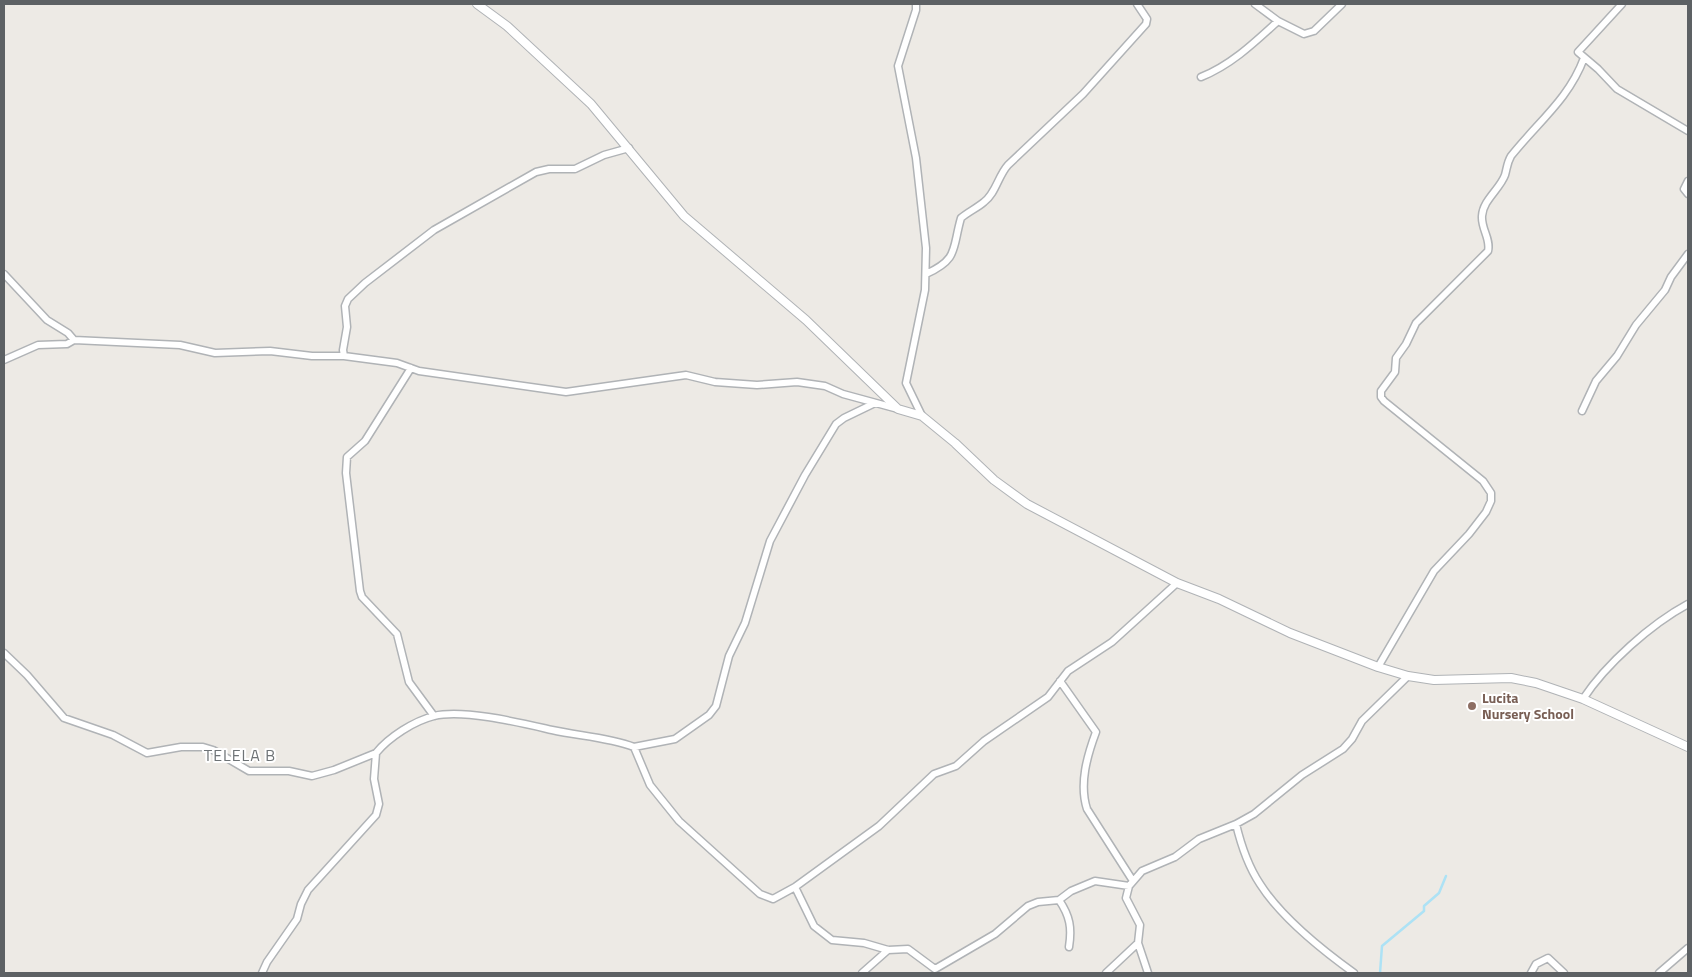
<svg xmlns="http://www.w3.org/2000/svg" width="1692" height="977" viewBox="0 0 1692 977" font-family="'Titillium Web',sans-serif">
<style>
.lines{fill:none;stroke-linecap:round;stroke-linejoin:round}
.stream{stroke:#ade2f5;stroke-width:2.5}
.minor-casing{stroke:#b0b3b6;stroke-width:9}
.tertiary-casing{stroke:#b0b3b6;stroke-width:10}
.minor{stroke:#fff;stroke-width:6}
.tertiary{stroke:#fff;stroke-width:8}
.education-dot{fill:#8d6e63;stroke:#fff;stroke-width:2}
.labels{text-anchor:middle;stroke-width:4;stroke-linejoin:round;paint-order:stroke}
.education-label{font-size:14px;font-weight:bold;fill:#785e54;stroke:#fff;text-anchor:start}
.quarter-label{font-size:16px;letter-spacing:1px;fill:#6e7376;stroke:#fff}
</style>
<rect width="100%" height="100%" fill="#edeae5"/>
<g class="lines">
<path class="stream" d="M1380,973L1382,946L1424,911V906L1439,893L1446,876"/>
<defs>
<path id="minor" d="M916,4V10L898,66L916,158L926,248L925,290L906,383L922,416
M1255,4L1278,21L1304,34L1314,31L1342,4
M1622,4L1578,52L1598,69L1617,89L1688,131
M1201,77C1231,65 1254,43 1278,21
M1688,181L1684,189L1688,194
M4,274L47,320L68,333L74,340
M926,274C959,259 952,249 961,218C968,212 977,208 984,202C996,193 998,176 1008,165L1083,94L1146,24L1147,19L1137,4
M344,356L343,350L347,327L345,306L348,299L365,283L434,230L536,172L549,169H575L604,155L629,148
M4,360L38,345L67,344L74,340L180,345L215,353L270,351L312,356H344L397,363L419,371L566,392L686,375L715,382L757,385L797,382L825,386L843,394L898,409
M411,368L365,441L347,457L346,473L360,591L362,597L397,634L409,682L434,716
M1582,411L1596,381L1617,356L1636,325L1665,290L1671,277L1688,254
M4,653L27,675L64,718L113,735L147,753L181,747H203L213,750L249,771H289L312,776L334,770L376,753
M1378,667L1434,571L1469,534L1486,512L1491,501V493L1483,481L1384,401L1381,397V391L1395,372L1396,358L1406,344L1416,323L1488,251C1491,239 1481,229 1482,216C1483,200 1500,189 1505,175C1507,168 1507,163 1511,156C1537,123 1569,99 1584,58
M1060,681L1096,732C1087,756 1079,784 1087,809L1133,881
M1583,699C1606,664 1651,624 1688,604
M634,747L675,739L709,715L716,706L729,656L745,623L770,541L805,475L836,424L844,418L875,403
M1236,824C1241,845 1248,866 1260,884C1281,917 1322,950 1354,973
M795,887L814,926L832,940L864,943L888,950L908,949L935,969L995,934L1028,906L1038,902L1059,900L1071,891L1095,881L1129,886
M1059,900C1070,916 1072,928 1069,947
M262,973L267,962L297,919L301,904L308,890L376,815L379,804L374,779L376,753C389,737 414,721 434,716C464,709 521,723 552,730C579,736 608,737 634,747L650,785L679,821L760,894L773,899L795,887L879,826L934,774L956,766L984,741L1048,697L1068,671L1112,642L1177,583
M862,973L888,950
M1106,973L1138,943
M1148,973L1138,943L1140,925L1126,898L1129,886L1142,871L1175,857L1199,839L1236,824L1254,814L1302,775L1343,749L1352,739L1362,721L1408,676
M1531,973L1536,964L1548,958L1564,973
M1659,973L1688,948"/>
<path id="tertiary" d="M477,4L507,26L591,104L684,216L806,320L898,409L922,416L955,443L994,480L1027,504L1177,583L1219,599L1290,633L1378,667L1408,676L1434,680L1511,678L1536,683L1583,699L1688,747"/>
</defs>
<use href="#minor" class="minor-casing"/>
<use href="#tertiary" class="tertiary-casing"/>
<use href="#minor" class="minor"/>
<use href="#tertiary" class="tertiary"/>
</g>
<circle class="education-dot" cx="1472" cy="706" r="5"/>
<g class="labels">
<g class="education-label">
<text x="1482" y="703">Lucita<tspan x="1482" dy="16">Nursery School</tspan></text>
</g>
<g class="quarter-label">
<text x="240" y="761">TELELA B</text>
</g>
</g>
<rect width="1692" height="977" fill="none" stroke="#5d6164" stroke-width="10"/>
</svg>
